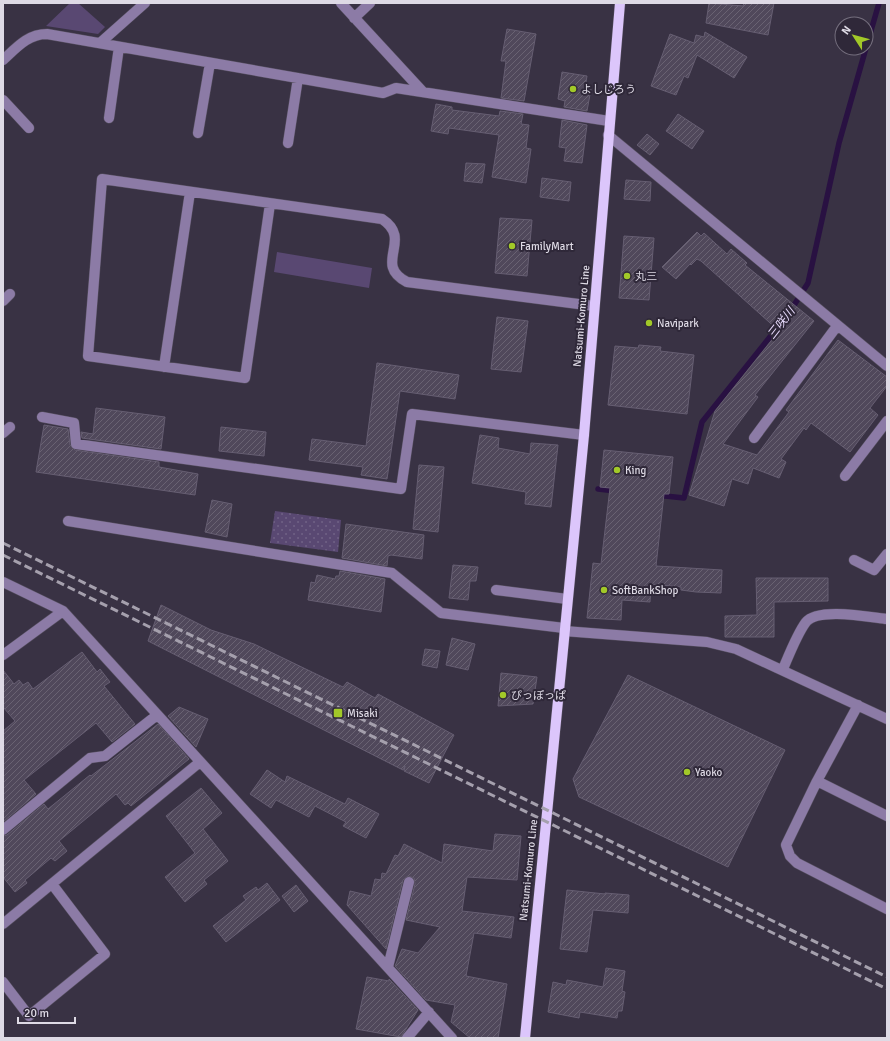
<svg xmlns="http://www.w3.org/2000/svg" width="890" height="1041" viewBox="0 0 890 1041" font-family="Signika,'Noto Sans JP',sans-serif">
<style>
.grass{fill:url(#grass-dots)}
.park{fill:#594872}
.lines{fill:none;stroke-linecap:round;stroke-linejoin:round}
.stream{stroke:#291142;stroke-width:5.5}
.building{fill:url(#building-hatch);stroke:#665e72}
.minor-casing{stroke:#575061;stroke-width:11}
.major-casing{stroke:#575061;stroke-width:11}
.minor{stroke:#8c7ba6;stroke-width:10}
.major{stroke:#dcc6fb;stroke-width:10}
.rail{stroke:#a5a0ad;stroke-width:3;stroke-dasharray:8 4;stroke-linecap:butt}
.poi-dot{fill:#a2c928;stroke:#2f2839;stroke-width:1.5}
.labels{text-anchor:middle;stroke-width:4;stroke-linejoin:round;paint-order:stroke}
.poi-label{font-size:11px;fill:#dedae5;stroke:#2f2839;text-anchor:start}
.street-label{font-size:11px;fill:#dedae5;stroke:#2f2839}
.water-label{font-size:12px;font-style:italic;fill:#e9dcfe;stroke:#2f2839}
</style>
<defs>
<pattern id="grass-dots" width="8" height="8" patternUnits="userSpaceOnUse"><rect width="8" height="8" fill="#594872"/><path d="M2 2h.1M6 6h.1" fill="none" stroke="#706286" stroke-width="1.8" stroke-linecap="round"/></pattern>
<pattern id="building-hatch" width="6" height="6" patternUnits="userSpaceOnUse"><rect width="6" height="6" fill="#50485b"/><path d="M-1 1l2-2M0 6l6-6M5 7l2-2" fill="none" stroke="#696272"/></pattern>
</defs>
<rect width="100%" height="100%" fill="#393244"/>
<path class="grass" d="M275,511L341,520L338,552L270,543Z"/>
<path class="park" d="M70,3H78L105,27L98,34L46,26Z
M277,252L372,268L369,288L274,272Z"/>
<g class="lines">
<path class="stream" d="M866,48L879,3
M791,310L808,283L839,143L866,48
M598,489L616,491
M656,495L684,498L702,422L781,323"/>
</g>
<path class="building" d="M709,3L743,6L744,3H774L768,35L706,23Z
M507,29L536,34L524,101L501,98L506,61H501Z
M705,32L747,57L734,78L697,55L688,78L684,76L676,95L651,86L670,34L694,43L696,35L704,37Z
M562,72L587,76L585,88L591,89L587,111L564,107L565,101L558,99Z
M436,104L452,107V110L499,116L500,111L523,114L521,124L529,125L526,148L531,149L526,183L492,177L499,135L449,128L448,134L431,131Z
M678,114L704,131L692,149L666,131Z
M562,120L587,125L582,163L564,161L566,148L559,147Z
M647,134L659,144L650,155L637,145Z
M466,163L485,164L482,183L464,181Z
M542,178L571,182L569,201L540,197Z
M626,180L651,182L650,201L624,199Z
M500,218L532,220L527,276L495,273Z
M697,232L701,236L704,233L727,254L731,249L747,263L745,265L814,321L755,395L758,397L723,444L757,455L789,412L786,410L838,340L887,377V386L870,408L878,415L850,452L811,423L806,430L804,428L781,459L786,462L779,478L753,468L748,484L732,479L724,506L689,495L715,411L779,331L701,261L697,259L691,265L690,264L676,279L662,267Z
M624,236L654,238L649,300L619,298Z
M497,317L528,321L521,372L491,369Z
M639,345L661,347L660,351L694,355L687,414L608,405L615,346L638,348Z
M377,363L459,375L455,399L400,391L387,479L361,475L363,467L309,460L312,439L366,446Z
M96,408L165,417L161,449L82,438L81,432L93,434Z
M44,425L68,429L70,445L75,450L159,462V467L198,474L195,495L36,472Z
M221,427L266,432L264,456L219,451Z
M480,435L499,438L498,448L530,454L531,443L558,445L551,507L525,504L526,492L472,483Z
M604,450L673,457L669,494H664L656,566L722,570L721,593L696,592L681,590V587L651,584L650,602L622,600L621,620L587,618L593,563L601,564L610,488L600,487Z
M419,465L444,467L438,532L413,529Z
M212,500L232,504L227,537L205,532Z
M346,524L424,535L422,559L391,555L388,556L387,566L342,558Z
M453,565L478,567L476,581H470L468,600L449,598Z
M340,571L385,579L381,612L308,600L311,582L315,583L317,575L335,579L336,576H339Z
M756,578H828V601L774,602V637H725V616L757,615Z
M161,605L211,630L254,644L343,687L347,682L375,698L378,694L454,735L429,783L404,771L405,766L403,770L148,641Z
M452,638L475,644L468,670L446,665Z
M425,649L440,651L437,668L422,665Z
M82,652L97,672L100,669L110,682L104,686L135,724L112,742L96,723L24,780L36,794L3,822V731L15,721L3,707V670L14,684L19,680L23,685L28,682L33,689Z
M501,673L537,677L533,704L498,706Z
M628,675L785,750L728,867L579,797L573,779Z
M179,707L208,719L196,747L168,716Z
M158,724L189,759L131,806L128,803L125,805L116,794L59,841L67,851L55,861L51,858L25,880L27,883L15,892L3,877V836L7,835L44,804L48,809L90,775L91,776Z
M267,770L285,782L287,776L345,804L348,798L379,814L366,838L343,826L346,822L315,806L309,817L276,800L271,808L250,794Z
M201,788L222,813L203,829L228,861L204,880L207,884L185,902L165,877L195,853L166,816Z
M495,834L521,836L517,880L467,877L462,911L514,917L511,938L474,933L466,976L507,984L498,1038H470L451,1022L455,1005L426,1000L395,966L402,949L418,953L440,927L406,920L415,884L414,878L408,876L403,880L386,949L347,905L350,891L371,896L375,879L381,880L382,873L386,874L395,855L398,856L404,844L442,863L444,844L493,851Z
M267,883L280,900L226,942L213,926L246,900L243,896L256,887L258,890Z
M296,885L308,901L294,912L282,896Z
M567,890L605,894V893L629,895L628,913L593,910L587,952L560,949Z
M606,968L625,971L622,991L625,992L622,1011H618L617,1018L580,1012L579,1018L548,1012L553,982L566,985L567,980L603,987Z
M367,977L389,981V979L418,1010L401,1037L356,1029Z"/>
<g class="lines">
<defs>
<path id="minor" d="M341,3L423,92
M354,18L370,3
M100,43L145,3
M3,60C17,47 28,34 47,34L383,93L396,88L609,121
M3,100L29,128
M109,118L119,47
M198,133L210,63
M608,135L887,366
M288,143L298,78
M270,204L245,378L88,356L102,179L382,219C414,240 372,264 407,282L594,306
M3,301L10,294
M164,367L190,192
M42,417L74,423L76,444L401,489L412,414L584,435
M3,433L10,427
M754,438L837,326
M845,476L887,421
M68,521L392,573L441,613L564,628
M854,560L874,570L887,554
M3,582L63,611L452,1038
M496,590L567,599
M564,631L707,642L736,649L887,719
M3,655L63,611
M783,669C789,655 797,634 806,622C818,607 869,617 887,619
M858,705L817,781L786,845L790,856L797,863L887,909
M817,781L887,816
M3,830L90,758L105,756L157,715
M3,924L200,762
M388,967L409,882
M3,982L29,1016L105,954L52,884
M407,1038L429,1012"/>
<path id="major" d="M525,1038L584,435L620,3"/>
</defs>
<use href="#minor" class="minor-casing"/>
<use href="#major" class="major-casing"/>
<use href="#minor" class="minor"/>
<use href="#major" class="major"/>
<path class="rail" d="M3,543L887,977
M3,555L887,989"/>
</g>
<g class="poi-dot">
<circle cx="573" cy="89" r="4"/>
<circle cx="512" cy="246" r="4"/>
<circle cx="627" cy="276" r="4"/>
<circle cx="649" cy="323" r="4"/>
<circle cx="617" cy="470" r="4"/>
<circle cx="604" cy="590" r="4"/>
<circle cx="503" cy="695" r="4"/>
<rect x="333" y="708" width="10" height="10" rx="2"/>
<circle cx="687" cy="772" r="4"/>
</g>
<g class="labels">
<g class="poi-label">
<text x="581" y="93">よしじろう</text>
<text x="520" y="250">FamilyMart</text>
<text x="635" y="280">丸三</text>
<text x="657" y="327">Navipark</text>
<text x="625" y="474">King</text>
<text x="612" y="594">SoftBankShop</text>
<text x="511" y="699">ぴっぽっぱ</text>
<text x="347" y="717">Misaki</text>
<text x="695" y="776">Yaoko</text>
</g>
<g class="street-label">
<text transform="translate(581 316) rotate(-85)" y="4">Natsumi-Komuro Line</text>
<text transform="translate(528 870) rotate(-84)" y="4">Natsumi-Komuro Line</text>
</g>
<g class="water-label">
<text transform="translate(781 323) rotate(-52)" y="4">三咲川</text>
</g>
</g>
<rect width="890" height="1041" fill="none" stroke="#dedae5" stroke-width="8"/>
<g transform="translate(854 36) rotate(306)"><circle r="19" fill="#2f2839" stroke="#756f7e"/>
<path d="M0-3L7 15L0 10L-7 15Z" fill="#a2c928"/>
<text y="-6" font-size="11" font-weight="bold" text-anchor="middle" fill="#dedae5">N</text>
</g>
<path d="M18 1017v6h57v-6" fill="none" stroke="#dedae5" stroke-width="2"/>
<text x="24" y="1017" font-size="12" fill="#dedae5" stroke="#2f2839" stroke-width="3" paint-order="stroke">20 m</text>
</svg>
